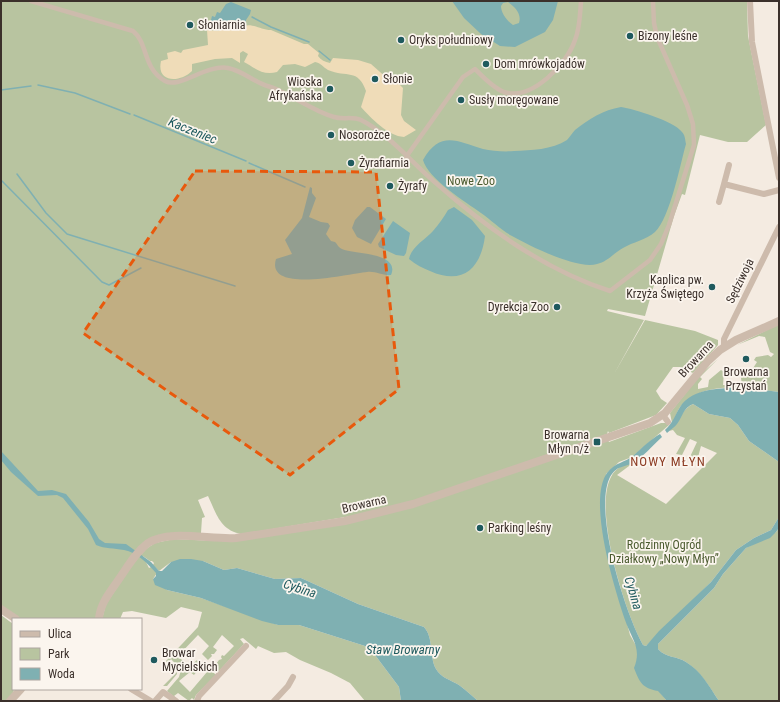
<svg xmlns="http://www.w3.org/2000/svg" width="780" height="702" viewBox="0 0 780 702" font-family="'Roboto Condensed',sans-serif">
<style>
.green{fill:#b8c4a0}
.sand{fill:#efdcb8}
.water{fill:#7fb0b2;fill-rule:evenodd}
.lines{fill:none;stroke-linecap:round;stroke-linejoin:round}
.stream{stroke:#7fb0b2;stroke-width:1.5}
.pedestrian{stroke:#cdbbac;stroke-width:4.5}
.minor{stroke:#cdbbac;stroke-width:6}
.tertiary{stroke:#cdbbac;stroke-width:8}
.marked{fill:#e8590c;fill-opacity:0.2;stroke:#e8590c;stroke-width:3;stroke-dasharray:8 5;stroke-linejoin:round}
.poi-dot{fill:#1f5a5e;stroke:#fbf5ee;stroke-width:1.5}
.labels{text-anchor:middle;stroke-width:3.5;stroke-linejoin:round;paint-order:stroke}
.poi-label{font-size:12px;fill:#3b302b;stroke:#fbf5ee;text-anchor:start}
.park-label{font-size:12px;fill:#4a5a2e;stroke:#fbf5ee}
.street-label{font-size:12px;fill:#3b302b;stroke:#fbf5ee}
.water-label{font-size:13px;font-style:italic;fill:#1f5a5e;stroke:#fbf5ee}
.neighbourhood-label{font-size:13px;letter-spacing:1px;fill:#8c3b22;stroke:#fbf5ee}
</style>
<rect width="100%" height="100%" fill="#f4ebe1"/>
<path class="green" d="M1,1H747L748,36L766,125L747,142H728L700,135L685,195L682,194L674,216L645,316L608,309L607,311L644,320L614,374L645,320L695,331L718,340V345L693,373L680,367H673L656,391L661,399L667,403L656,415L609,433L608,431L607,434L446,492L370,513L241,534C220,530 216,513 208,496L198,500L205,517L202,518L201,533L152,537L95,619H20L1,606Z
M779,324V392C747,388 704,379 680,407C677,412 675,419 672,423L670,413L700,375L718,359L700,377L702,379L698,384V389L708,387L709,380L721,370L724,372L723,385H742L740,371L748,376L757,362L754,360L756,357L768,355L771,357L774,354L770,352L765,337L759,336L737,345Z
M693,404L709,414L730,418L738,425L749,441L779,462V517L771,530L754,538L736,550L711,582L646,646L643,645C625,613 593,510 611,477C616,467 623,465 633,463L617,475L666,504L717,453L701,446L697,461L694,462L689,459L697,442L690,439L682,455L676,454L685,438L677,435L673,430L669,431C679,422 682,409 693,404Z
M661,423H666L669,425L632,457L619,462L606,474L602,528L630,635L638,649V659L658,690L667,701H478C472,696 466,690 459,685C451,680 441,678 436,669C429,656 434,638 424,627L358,604L301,578L275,579L237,568L224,570L203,561L171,562L159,571L153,565L154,563L152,561H150L143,556L149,568L151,567L157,573L153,579L167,590L201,598L278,625H299L365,646L375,655L399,687L401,701H365L350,683L331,673L300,660L286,652L274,653L258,646L256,649L243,638L240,639L244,644L218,672L213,668L219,660L222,659L221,657L222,655L224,656L234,646L222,635L213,647L217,650L214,654H211L212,656L208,660L202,654L209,646L198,635L178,656L189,667L197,660L203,666L199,670H196L197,671L194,675L190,672L179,681L190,692L207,672L211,670L216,675L196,695L194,700L192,698L189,701L178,693L174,696L179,701L167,691L179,677L181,670L171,659L169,662L177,669V674L167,686H163L177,672L166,661L198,627L202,612L181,607L166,618L132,611L123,612L120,619H102L106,604L133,564L146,549L155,543L174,539L215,541L346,523L608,440L609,442Z
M779,528V701H719C709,686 701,672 686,662C677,656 666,658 658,649V644L714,588L723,574L746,548L776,532Z
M1,615L13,624L14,689L13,694L7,701H1Z"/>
<path class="sand" d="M230,20L236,21L243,26C254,23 260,30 271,30L304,44H308L319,53L318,56C321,60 325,62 330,63L333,58L358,60L371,64L389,80L398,83L403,88L401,115L404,121L416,130L404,137C388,136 371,118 361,107L366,91C358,68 347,78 328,70C323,67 321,63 315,62L305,67L295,64L283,65L277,72C263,76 255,68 244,62L248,54L243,51L240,53V63L232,58L215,59L192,64V71C180,83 156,83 161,61L168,59L167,53L175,51L181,53L183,50L208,45L207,30L219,31L222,24Z"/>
<path class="water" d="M452,1H558L553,20L545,32L515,47L500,46L481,34L464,18ZM508,2C515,7 522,14 519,23L513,25C507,21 501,13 501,6L503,3Z
M231,2L251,10L250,14L246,20V25L243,26C236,17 224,19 219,29L209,28L212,16L215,17L217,12L220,13L226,4Z
M621,107C634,109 674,121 682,132C685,135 685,139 686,144C680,165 670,218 655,232C646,240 633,242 623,248C614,253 607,262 597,264C578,270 530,246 512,236C501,230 491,220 481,213C466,202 428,179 423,160C440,130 457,141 483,149C492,151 505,152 514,151C531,150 552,150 567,140C570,137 572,133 575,130C589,119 603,110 621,107Z
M310,187L312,188V193L316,198L309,217L321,222L328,223L330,226L326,234L331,241L335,242C338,245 338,247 342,249C352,254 401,252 391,275C383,276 376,271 367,272C351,273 265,295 276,259L292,254L285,240L302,218Z
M367,207H370L386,219L371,244L357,237L352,228L355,220Z
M454,207L472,220L485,236C481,268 463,286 430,271C423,268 416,265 409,259C411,247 426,239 433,231C439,224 444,217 448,210Z
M393,221L410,233L406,253L404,256L396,255L379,247L378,244Z
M741,387L779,392V462L749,441L738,425L730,418L709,414L693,404C683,408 683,416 677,424C675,427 670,430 667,433L665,430C673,423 675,415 680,407C693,387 721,389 741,387Z
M660,434L662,437C654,444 641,459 633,463C623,468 617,465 610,477C593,511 625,613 643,645L646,646L659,631L711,582L736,550L754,538L771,530L779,517V528L776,532L770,538L746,548L723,574L714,588L658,644V649C666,658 677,656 686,662C701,671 709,686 719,701H667L658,691C642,688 640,683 634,668C642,648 632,640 625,620C615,590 587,501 607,473C615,462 625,463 634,455C642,448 651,439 660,434Z
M1,451L38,491L52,490L66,494L89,522L99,539L105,543L126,544L151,562L159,571H162L171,562L180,559H191L203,561L224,570L237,568L275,579L301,578L358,604L424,627C434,638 429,656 436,669C441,678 451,680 459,685C466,690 472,696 478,701H401L399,687L375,655L365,646L299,625H278L262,621L201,598L167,590L155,585L153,579L156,576V573C148,564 137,552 124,550C114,548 105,549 96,545L88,529L63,498L57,495L38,496L11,472L1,460Z"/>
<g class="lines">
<path class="stream" d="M252,17L271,27L309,42
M319,51L330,60
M38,85L75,93L130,114
M1,90L31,86
M134,115L246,161
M1,144V148
M249,163L305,187
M17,174L46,213L67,234L235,286
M1,180L102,282L109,285L141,268"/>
<path class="pedestrian" d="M31,1L133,31C148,43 143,69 165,81C180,89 206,64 228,68C239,70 248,77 258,82C265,86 273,87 280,91C298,99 316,112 334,117C343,120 352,116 361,120C389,134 413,164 437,184C488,229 545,270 610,291L650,260L661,244L669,225L694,145L693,124L687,105L657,37L654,23L653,1
M406,157L463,77L475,69C483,77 493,88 504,92C532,101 567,64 575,40C580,28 580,14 581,1"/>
<path class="minor" d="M750,1L752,42L779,178
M724,184L729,165
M719,202L724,184L764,194L779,190
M724,347V339L779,227
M663,415L668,422
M131,689L151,701
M155,701L163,692L176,701
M197,701L199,696L246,646
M274,701L288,686L293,677"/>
<path class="tertiary" d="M1,609L16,619
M99,619C100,603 111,591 119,579C128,566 136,552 148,543C169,529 211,540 236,538L345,521L413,504L650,423L665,413L708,361L720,350L736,340L779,321
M10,701L21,689"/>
</g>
<path class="marked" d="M195,171L376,172L399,389L290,475L83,333Z"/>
<g class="poi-dot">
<circle cx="190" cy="25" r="4"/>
<circle cx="630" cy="36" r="4"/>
<circle cx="401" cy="40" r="4"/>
<circle cx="486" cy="64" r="4"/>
<circle cx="375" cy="79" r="4"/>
<circle cx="330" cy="89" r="4"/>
<circle cx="461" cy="100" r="4"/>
<circle cx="331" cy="135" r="4"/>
<circle cx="351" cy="163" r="4"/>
<circle cx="390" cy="186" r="4"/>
<circle cx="712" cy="287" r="4"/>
<circle cx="557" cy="307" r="4"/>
<circle cx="746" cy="359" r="4"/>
<rect x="593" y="438" width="8" height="8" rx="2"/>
<circle cx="480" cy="528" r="4"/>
<circle cx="154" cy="660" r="4"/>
</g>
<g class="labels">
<g class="poi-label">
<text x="198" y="29">Słoniarnia</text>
<text x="638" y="40">Bizony leśne</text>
<text x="409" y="44">Oryks południowy</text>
<text x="494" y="68">Dom mrówkojadów</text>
<text x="383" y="83">Słonie</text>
<text x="322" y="86" text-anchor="end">Wioska<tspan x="322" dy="14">Afrykańska</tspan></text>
<text x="469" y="104">Susły moręgowane</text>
<text x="339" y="139">Nosorożce</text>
<text x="359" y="167">Żyrafiarnia</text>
<text x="398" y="190">Żyrafy</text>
<text x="704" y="284" text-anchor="end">Kaplica pw.<tspan x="704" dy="14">Krzyża Świętego</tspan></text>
<text x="549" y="311" text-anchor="end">Dyrekcja Zoo</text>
<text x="746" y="376" text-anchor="middle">Browarna<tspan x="746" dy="14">Przystań</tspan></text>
<text x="589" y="439" text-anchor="end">Browarna<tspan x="589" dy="14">Młyn n/ż</tspan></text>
<text x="488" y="532">Parking leśny</text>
<text x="162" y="657">Browar<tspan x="162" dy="14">Mycielskich</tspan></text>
</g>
<g class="park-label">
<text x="471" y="185">Nowe Zoo</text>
<text x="664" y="549">Rodzinny Ogród<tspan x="664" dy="14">Działkowy „Nowy Młyn”</tspan></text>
</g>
<g class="street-label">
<text transform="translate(740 281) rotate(-64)" y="4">Sędziwoja</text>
<text transform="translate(696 359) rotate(-47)" y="4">Browarna</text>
<text transform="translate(364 504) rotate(-13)" y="4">Browarna</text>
</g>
<g class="water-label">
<text transform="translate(193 130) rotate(22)" y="5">Kaczeniec</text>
<text transform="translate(300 588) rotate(18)" y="5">Cybina</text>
<text transform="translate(634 593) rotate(73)" y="5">Cybina</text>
<text x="403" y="654">Staw Browarny</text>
</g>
<g class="neighbourhood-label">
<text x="668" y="466">NOWY MŁYN</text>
</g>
</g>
<rect width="780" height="702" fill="none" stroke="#3b302b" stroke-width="4"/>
<rect x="12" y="618" width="130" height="72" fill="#fbf5ee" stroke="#aea6a0"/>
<rect x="20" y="631" width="20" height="6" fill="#cdbbac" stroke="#aea6a0"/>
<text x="48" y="638" font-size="12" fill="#3b302b">Ulica</text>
<rect x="20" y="648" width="20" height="12" fill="#b8c4a0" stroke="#aea6a0"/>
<text x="48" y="658" font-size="12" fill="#3b302b">Park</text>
<rect x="20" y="668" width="20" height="12" fill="#7fb0b2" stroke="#aea6a0"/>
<text x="48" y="678" font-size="12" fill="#3b302b">Woda</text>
</svg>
